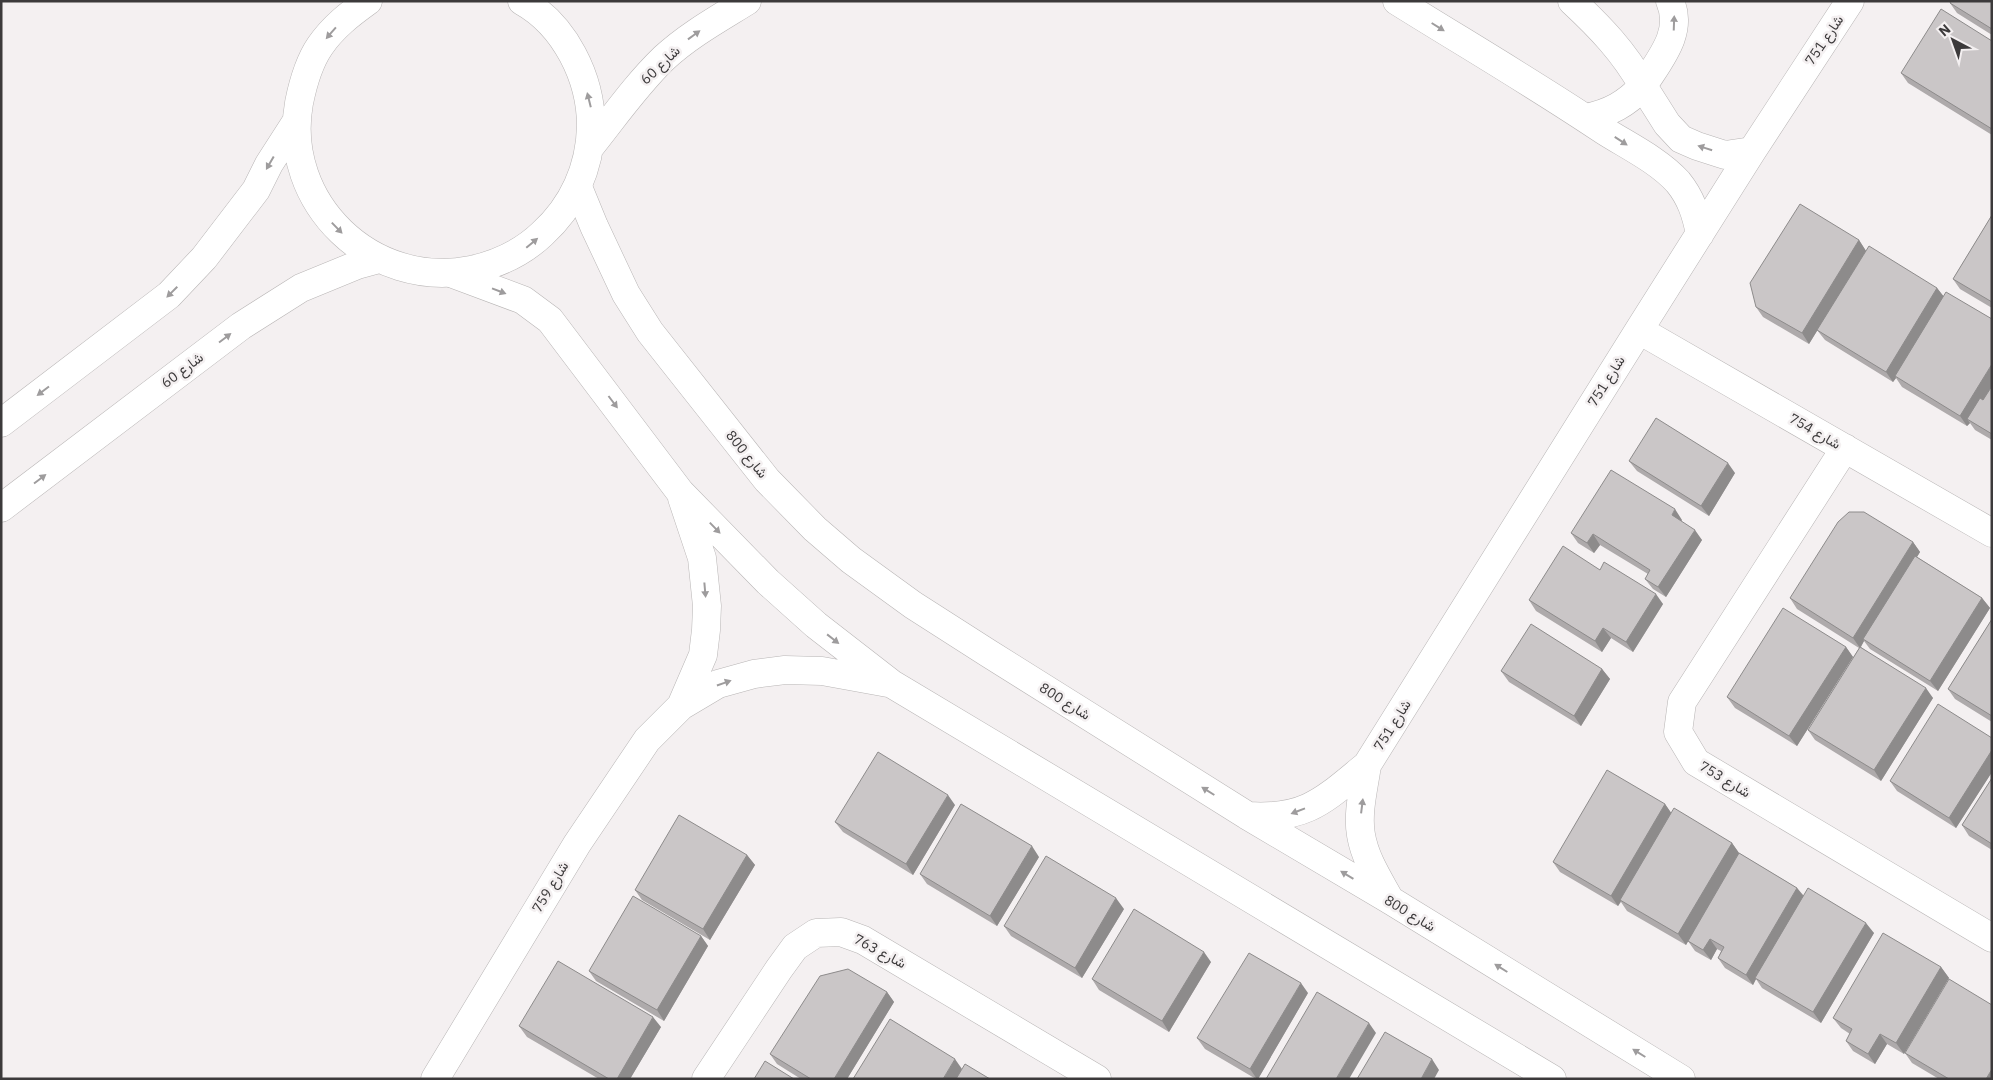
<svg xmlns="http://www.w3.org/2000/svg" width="1993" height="1080" viewBox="0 0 1993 1080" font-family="'IBM Plex Sans',Vazirmatn,sans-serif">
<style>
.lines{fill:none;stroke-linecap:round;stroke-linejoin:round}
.minor-casing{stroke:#b8b5b5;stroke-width:29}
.major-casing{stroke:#b8b5b5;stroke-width:29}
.minor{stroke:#fff;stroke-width:28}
.major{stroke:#fff;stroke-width:28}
.wall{fill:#aeaaab}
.shaded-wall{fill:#8d8b8b}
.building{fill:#cac6c7;stroke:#8d8b8b}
.oneway{fill:#9e9c9d}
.labels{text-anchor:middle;stroke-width:5;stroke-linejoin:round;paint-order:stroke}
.street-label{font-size:14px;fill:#3c3a3b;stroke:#f4f0f1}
</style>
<rect width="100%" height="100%" fill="#f4f0f1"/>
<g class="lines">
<defs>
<path id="minor" d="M1397,1C1466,44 1536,85 1603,130C1628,146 1658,160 1678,182C1691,198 1696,214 1700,234
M1572,1C1600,27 1624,52 1643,86C1626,104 1610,113 1585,118
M1670,1C1684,33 1659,60 1643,86L1667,124L1681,139L1697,146L1725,155L1752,151
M578,187L594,226L626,294L650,332L767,480L815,529L851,560L913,605L988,653L1248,816L1390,900L1681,1079
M453,274L523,300L550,320L680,492L768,582L816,625L892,684L1552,1079
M1639,330L1992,533
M1845,448L1682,702L1678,732L1696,762L1992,938
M681,706L703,655L706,630L707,606L702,558L682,498
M1367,765C1364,787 1357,813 1361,835C1365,859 1379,880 1390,900
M1248,816C1307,820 1325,799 1367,765L1639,330L1752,151L1850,1
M435,1079L577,844L647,740L681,706L718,684L754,674L785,670L822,671L888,683
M706,1079L779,969L795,947L816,933L841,932L863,940L1097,1079"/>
<path id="major" d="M368,1C350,14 333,27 320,46C309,62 303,83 299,103C281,203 372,290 471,270C498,264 522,253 542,234C573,206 590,168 591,126C591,78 565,25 522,1
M590,147C614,117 636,85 664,58C689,35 718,19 747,1
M1,423L169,295L204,258L256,190L269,164L296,122
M1,508L241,326L301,288L357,265L379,259"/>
</defs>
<use href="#minor" class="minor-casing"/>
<use href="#major" class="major-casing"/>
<use href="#minor" class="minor"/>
<use href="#major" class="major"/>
</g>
<path class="wall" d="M1992,1V35L1957,13L1950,3Z
M1992,41V135L1908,83L1901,73Z
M1992,215V308L1960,289L1953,279Z
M1859,240L1866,251L1809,344L1763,317L1756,307Z
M1937,288L1943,296L1992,386V440L1975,430L1970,423L1967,426L1902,387L1896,378L1893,382L1825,340L1817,330Z
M1629,461L1735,473L1709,516L1637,471Z
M1682,520L1681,521L1702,540L1666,597L1653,589L1645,579L1648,574L1600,545L1594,553L1578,543L1571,533Z
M1913,542L1920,552L1917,557L1982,598L1990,608L1938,691L1870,649L1864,641L1861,647L1933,698L1881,781L1815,740L1808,730L1859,648L1797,609L1790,598Z
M1600,570L1663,604L1633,652L1611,638L1602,652L1536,611L1529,600Z
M1992,619V722L1955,699L1948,689Z
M1846,647L1853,657L1797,746L1735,708L1727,697Z
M1602,669L1610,679L1581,726L1509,682L1501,671Z
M1992,738V772L1956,828L1897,791L1890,781Z
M1992,778V850L1969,836L1962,825Z
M1665,804L1671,813L1732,843L1739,853L1797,888L1804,896L1874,933L1821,1023L1762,988L1756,979L1753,985L1725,968L1718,958L1721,951L1717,949L1711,960L1695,951L1688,941L1686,945L1627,911L1621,902L1618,906L1560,872L1553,862Z
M955,805L913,875L843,832L835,822Z
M747,855L755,865L710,940L642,900L635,890Z
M1039,857L997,926L927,884L920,874Z
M1124,909L1082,978L1011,936L1004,926Z
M701,936L708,946L664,1021L596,981L589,971Z
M1211,962L1169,1032L1099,990L1092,979Z
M1941,967L1949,978L1904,1054L1887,1044L1875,1064L1853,1051L1846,1041L1850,1034L1841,1028L1833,1018Z
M887,992L894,1002L847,1079H801L777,1064L770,1054Z
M1308,993L1258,1079H1256L1205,1049L1197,1038Z
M519,1026L661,1027L630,1079H599L527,1037Z
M1905,1053L1992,1079H1939L1912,1063Z"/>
<path class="shaded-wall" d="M1859,240L1866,251L1809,344L1802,333Z
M1937,288L1945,298L1895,376L1896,378L1893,382L1886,372Z
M1992,364V386L1970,421L1967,419L1970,423L1967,426L1960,416Z
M1728,463L1735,473L1709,516L1701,506Z
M1675,509L1682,520L1679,525L1672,515Z
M1695,530L1702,540L1666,597L1658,587Z
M1593,534L1600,545L1594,553L1587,543Z
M1913,542L1920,552L1865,640L1863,639L1864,641L1860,648L1853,638Z
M1656,594L1663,604L1633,652L1626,642Z
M1982,598L1990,608L1938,691L1930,681Z
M1603,628L1611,638L1602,652L1595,641Z
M1846,647L1853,657L1797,746L1789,736Z
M1602,669L1610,679L1581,726L1574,716Z
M1926,688L1933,698L1881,781L1874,770Z
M1992,750V772L1956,828L1949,818Z
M948,795L955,805L913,875L906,864Z
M1665,804L1672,814L1618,906L1611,896Z
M1732,843L1739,853L1686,945L1678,934Z
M1032,846L1039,857L997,926L990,916Z
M747,855L755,865L710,940L703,929Z
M1797,888L1805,898L1755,978L1756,979L1753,985L1746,975Z
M1116,898L1124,909L1082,978L1075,968Z
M1866,923L1874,933L1821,1023L1813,1012Z
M701,936L708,946L664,1021L657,1010Z
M1710,939L1717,949L1711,960L1703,950Z
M1204,952L1211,962L1169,1032L1162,1021Z
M1941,967L1949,978L1904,1054L1896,1043Z
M1301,983L1308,993L1258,1079H1257L1250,1069Z
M887,992L894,1002L847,1079H834Z
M653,1017L661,1027L630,1079H617Z
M1369,1023L1376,1033L1349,1079H1336Z
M1880,1034L1887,1044L1875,1064L1868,1054Z
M955,1059L962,1069L957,1079H943Z
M1432,1059L1439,1070L1434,1079H1421Z
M1992,1069V1079H1986Z"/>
<path class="building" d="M1951,1H1992V29L1950,3Z
M1941,9L1992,41V129L1901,73Z
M1800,204L1859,240L1802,333L1756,307L1750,283Z
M1992,215V302L1953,279Z
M1869,246L1937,288L1886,372L1817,330Z
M1946,292L1992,319V364L1960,416L1895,376Z
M1992,386V434L1967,419L1980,398L1983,400Z
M1656,418L1728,463L1701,506L1629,461Z
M1611,470L1675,509L1672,515L1695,530L1658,587L1645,579L1650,570L1593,534L1587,543L1571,533Z
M1849,512H1864L1913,542L1853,638L1790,598L1838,522Z
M1563,546L1600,570L1604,562L1656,594L1626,642L1603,628L1595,641L1529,600Z
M1915,556L1982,598L1930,681L1863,639Z
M1783,608L1846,647L1789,736L1727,697Z
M1992,619V716L1948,689Z
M1531,624L1602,669L1574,716L1501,671Z
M1860,647L1926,688L1874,770L1808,730Z
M1938,704L1992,738V750L1949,818L1890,781Z
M878,752L948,795L906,864L835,822Z
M1607,770L1665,804L1611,896L1553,862Z
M1992,778V844L1962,825Z
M961,804L1032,846L990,916L920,874Z
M1674,808L1732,843L1678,934L1620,900Z
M679,815L747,855L703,929L635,890Z
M1739,853L1797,888L1746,975L1718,958L1724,947L1710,939L1703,950L1688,941Z
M1046,856L1116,898L1075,968L1004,926Z
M1808,888L1866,923L1813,1012L1755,978Z
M633,896L701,936L657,1010L589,971Z
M1134,909L1204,952L1162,1021L1092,979Z
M1883,933L1941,967L1896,1043L1880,1034L1868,1054L1846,1041L1852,1029L1833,1018Z
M1249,953L1301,983L1250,1069L1197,1038Z
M558,961L653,1017L617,1079H609L519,1026Z
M848,969L887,992L834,1079H811L770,1054L820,976Z
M1949,979L1992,1005V1069L1986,1079H1949L1905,1053Z
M1317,992L1369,1023L1336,1079H1266Z
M890,1019L955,1059L943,1079H853Z
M1385,1032L1432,1059L1421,1079H1357Z
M765,1061L794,1079H754Z
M965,1064L990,1079H956Z"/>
<defs><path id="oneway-solid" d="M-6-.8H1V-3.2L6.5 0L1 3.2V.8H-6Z" transform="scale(1.25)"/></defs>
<g class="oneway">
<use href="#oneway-solid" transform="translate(1674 23) rotate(-88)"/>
<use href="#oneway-solid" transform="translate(1438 27) rotate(32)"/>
<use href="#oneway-solid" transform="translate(331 33) rotate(131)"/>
<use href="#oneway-solid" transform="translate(694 35) rotate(-36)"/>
<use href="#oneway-solid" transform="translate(589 100) rotate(-104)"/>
<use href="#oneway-solid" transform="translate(1621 141) rotate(33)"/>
<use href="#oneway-solid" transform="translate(1705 148) rotate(-162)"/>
<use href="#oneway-solid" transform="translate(270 163) rotate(120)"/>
<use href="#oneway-solid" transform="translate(337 228) rotate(46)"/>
<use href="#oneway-solid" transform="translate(532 243) rotate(-40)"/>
<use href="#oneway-solid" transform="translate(499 291) rotate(21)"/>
<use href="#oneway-solid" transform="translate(172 292) rotate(135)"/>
<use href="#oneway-solid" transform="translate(225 338) rotate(-37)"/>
<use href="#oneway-solid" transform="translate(43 391) rotate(143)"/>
<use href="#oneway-solid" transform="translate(613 402) rotate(53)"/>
<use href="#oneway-solid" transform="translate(40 479) rotate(-37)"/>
<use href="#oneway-solid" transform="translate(715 528) rotate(46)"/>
<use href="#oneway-solid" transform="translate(705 590) rotate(85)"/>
<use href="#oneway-solid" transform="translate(833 639) rotate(38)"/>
<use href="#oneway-solid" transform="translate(724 683) rotate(-19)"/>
<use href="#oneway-solid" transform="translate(1208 791) rotate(-148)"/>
<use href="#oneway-solid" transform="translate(1362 806) rotate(-83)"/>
<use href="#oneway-solid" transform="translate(1298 811) rotate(159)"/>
<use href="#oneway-solid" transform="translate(1347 875) rotate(-149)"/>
<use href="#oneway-solid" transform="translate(1501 968) rotate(-148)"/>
<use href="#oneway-solid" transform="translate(1639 1053) rotate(-148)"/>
</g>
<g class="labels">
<g class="street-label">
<text transform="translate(1824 40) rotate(-56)" y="5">شارع 751</text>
<text transform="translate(660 65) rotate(-44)" y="5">شارع 60</text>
<text transform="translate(182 370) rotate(-37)" y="5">شارع 60</text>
<text transform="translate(1606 381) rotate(-58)" y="5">شارع 751</text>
<text transform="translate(1815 431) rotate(30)" y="5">شارع 754</text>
<text transform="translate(747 454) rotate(51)" y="5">شارع 800</text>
<text transform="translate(1065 701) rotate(32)" y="5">شارع 800</text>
<text transform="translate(1392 725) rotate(-58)" y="5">شارع 751</text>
<text transform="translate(1725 779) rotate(31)" y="5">شارع 753</text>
<text transform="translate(550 887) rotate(-59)" y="5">شارع 759</text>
<text transform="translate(1410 913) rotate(31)" y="5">شارع 800</text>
<text transform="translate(880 951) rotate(28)" y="5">شارع 763</text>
</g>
</g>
<rect width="1993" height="1080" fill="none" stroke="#3c3a3b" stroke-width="5"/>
<g transform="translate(1953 40) rotate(319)" stroke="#f4f0f1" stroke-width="4" paint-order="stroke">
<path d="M0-4L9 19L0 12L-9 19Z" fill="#3c3a3b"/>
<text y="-8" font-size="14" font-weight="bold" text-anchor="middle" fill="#3c3a3b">N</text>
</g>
</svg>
